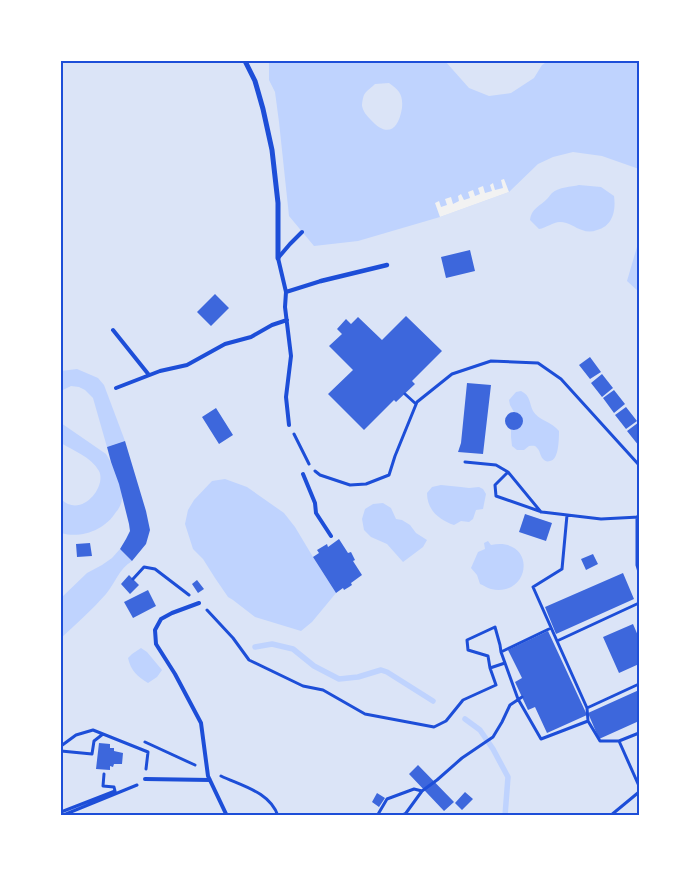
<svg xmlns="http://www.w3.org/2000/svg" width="700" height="877" viewBox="0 0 700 877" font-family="Commissioner,sans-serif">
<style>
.green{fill:#dbe4f7}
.water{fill:#bfd3fe;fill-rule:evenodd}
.pier{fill:#f2f2f2}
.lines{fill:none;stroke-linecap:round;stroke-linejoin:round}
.stream{stroke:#bfd3fe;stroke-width:5.5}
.building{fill:#3d67dc}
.path{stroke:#1d4ed8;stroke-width:3}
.service{stroke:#1d4ed8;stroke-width:4}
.pedestrian{stroke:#1d4ed8;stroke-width:4.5}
.minor{stroke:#1d4ed8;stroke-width:5}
.neatline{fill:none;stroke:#1d4ed8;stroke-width:2}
</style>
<rect width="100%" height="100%" fill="#f2f2f2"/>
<path class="green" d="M61,61H639V816H61Z"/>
<path class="water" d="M269,61H445L469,88L489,96L511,93L534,78L542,65L548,61H639V169L602,156L573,152L553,157L538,164L509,192L440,217L358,241L314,246L289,216L279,122L275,92L269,80ZM389,83C400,91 403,95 402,108C398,132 386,137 370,119C366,115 363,111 362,106C362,103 363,97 364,95C366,91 372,87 375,84Z
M579,185L601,187L614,196C616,210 613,226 597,230C592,232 587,232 582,230C575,228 569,222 560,222C553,222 546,228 539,229L530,220C531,209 540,206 547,199C549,197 550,195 552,193C559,187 571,187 579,185Z
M639,240V292L627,281Z
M77,369L98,378L104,385L125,441L107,447L93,398L85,390L79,387L71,386L61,391V371Z
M521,391C531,396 529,403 533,411C538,420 552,422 559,431C559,438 559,460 550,461C547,462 545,461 543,459C540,456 540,450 537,448C535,445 533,446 529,446L524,450H517L512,446L511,437V430C521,430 525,422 519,414L514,412L510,405L509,400L516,392Z
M61,423L106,454C113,465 122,485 122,498C122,503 119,509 116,512C105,530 81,539 61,533V499C81,519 107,487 99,471C91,457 74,451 61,443Z
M225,479L247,487L284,513L295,527L313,557L336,593L312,622L301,631L255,617L233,600L228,597L215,578L203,559L193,549L185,524L188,510L194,500L212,481Z
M441,485L461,487L469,488L479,487L483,489L486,494L483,509L476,510L473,519L469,522L461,521L454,525C439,520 427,510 427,493L432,487Z
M383,503L391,508L396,519L402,520L410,525L416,533L427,540L423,547L403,562L387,544L371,537L364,530L362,519L365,509L373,504Z
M488,541L491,545C537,536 532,598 491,589C487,588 483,585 480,584L477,575L471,568L478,552L485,549L484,543Z
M120,549L132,561C118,570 116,582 106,594C92,610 76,624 61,638V598L87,573L102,565L112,558Z
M141,648L147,652L162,670L157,677L148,683C137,676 131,671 128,658L132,654Z"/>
<path class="pier" d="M504,179L509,192L440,217L435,203L439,201L441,207L447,205L445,199L451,197L453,204L459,201L458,196L461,194L464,200L470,198L468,192L473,190L475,196L480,194L478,188L483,186L485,193L492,191L490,185L493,183L495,190L503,188L501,180Z"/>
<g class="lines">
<path class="stream" d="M255,647L272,644L293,649L314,666L339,679L358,677L381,670L387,672L433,701
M465,719L480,730L493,749L508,777L505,816"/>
</g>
<path class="building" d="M470,250L475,271L446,278L441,257Z
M215,294L229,308L211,326L197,312Z
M406,316L442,351L412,381L415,384L396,402L394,400L364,430L328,394L353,370L329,346L342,334L337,329L346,319L351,324L358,317L382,340Z
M590,357L601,372L590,379L579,365Z
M602,374L613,388L602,397L591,383Z
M467,383L491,385L483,454L458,452L461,443Z
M614,390L625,404L614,413L603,398Z
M626,407L637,421L626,429L615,415Z
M216,408L233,435L219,444L202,417Z
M505 421a9 9 0 1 1 18 0a9 9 0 1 1-18 0Z
M639,422V446L627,431Z
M125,441L146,511L150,530L146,544L132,561L120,549L126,539L130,531L129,524L119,484L111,462L107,447Z
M525,514L552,523L546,541L519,532Z
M339,539L348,553L351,552L355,560L353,561L362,575L351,583L352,585L349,587L344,590L343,588L336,593L313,557L319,553L317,550L327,544L328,547Z
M90,543L92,556L77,557L76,544Z
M593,554L598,564L586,570L581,559Z
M623,573L634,599L556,634L545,607Z
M129,575L139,585L130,594L121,584Z
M197,580L204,589L198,593L192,584Z
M148,590L156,606L133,618L124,602Z
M633,624L639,638V664L619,673L603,637Z
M548,631L587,715L547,733L535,707L528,710L515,682L522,678L508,650Z
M639,690V721L599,739L588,713Z
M99,743L110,744V748H114V751L123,753L122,764H114L113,767L110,766V770L96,769Z
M418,765L454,802L444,811L409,774Z
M465,792L473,799L462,810L455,803Z
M377,793L385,798L379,807L372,802Z"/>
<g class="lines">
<path class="path" d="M405,394L416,404
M294,434L309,464
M465,462L496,465L508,472L541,512
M315,471L320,475L350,485L366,484L389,475L395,456L417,402L452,374L491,361L538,363L561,379L639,465
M508,472L495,485L496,496L542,512L601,519L639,517
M639,515L637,517V565L639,572
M133,579L144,567L155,569L189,595
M639,603L557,641L587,708L639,684
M207,610L233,638L249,660L303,686L323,690L365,714L434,727L446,721L463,700L496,685L490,668L505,663
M551,628L501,652L518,699L541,739L588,721
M557,641L533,587L562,569L567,515
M490,668L488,656L468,650L467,640L495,627L500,645L501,652
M587,708L588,721L600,741H619L639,733
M619,741L639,786
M145,742L195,765
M61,746L76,735L93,730L148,752L146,769
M61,751L92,754L94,741L103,734
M221,776C242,786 270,792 278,816
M61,812L115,791L114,787L103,786L104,774
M61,816L137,785
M377,816L387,799L414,789L422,791
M401,816L406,813L422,791L437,780L462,758L493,737L502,722L510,705L522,697
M610,816L639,792"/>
<path class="service" d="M286,292L321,281
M113,330L149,375
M116,388L160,371L187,365L225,344L251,337L272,325L287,320
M289,425L286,397L291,356L285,307L286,292L278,258L290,244L302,232
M303,474L315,503L316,513L331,536
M199,603L172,613L161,619L155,630L156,644L175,674L201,723L208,776L227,816
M145,779L210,780"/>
<path class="pedestrian" d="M321,281L387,265"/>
<path class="minor" d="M245,61L255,81L263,109L272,150L278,203V258"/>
</g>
<rect width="700" height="877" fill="none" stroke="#ffffff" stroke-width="125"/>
<rect x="62" y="62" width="576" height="752" class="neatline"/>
</svg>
